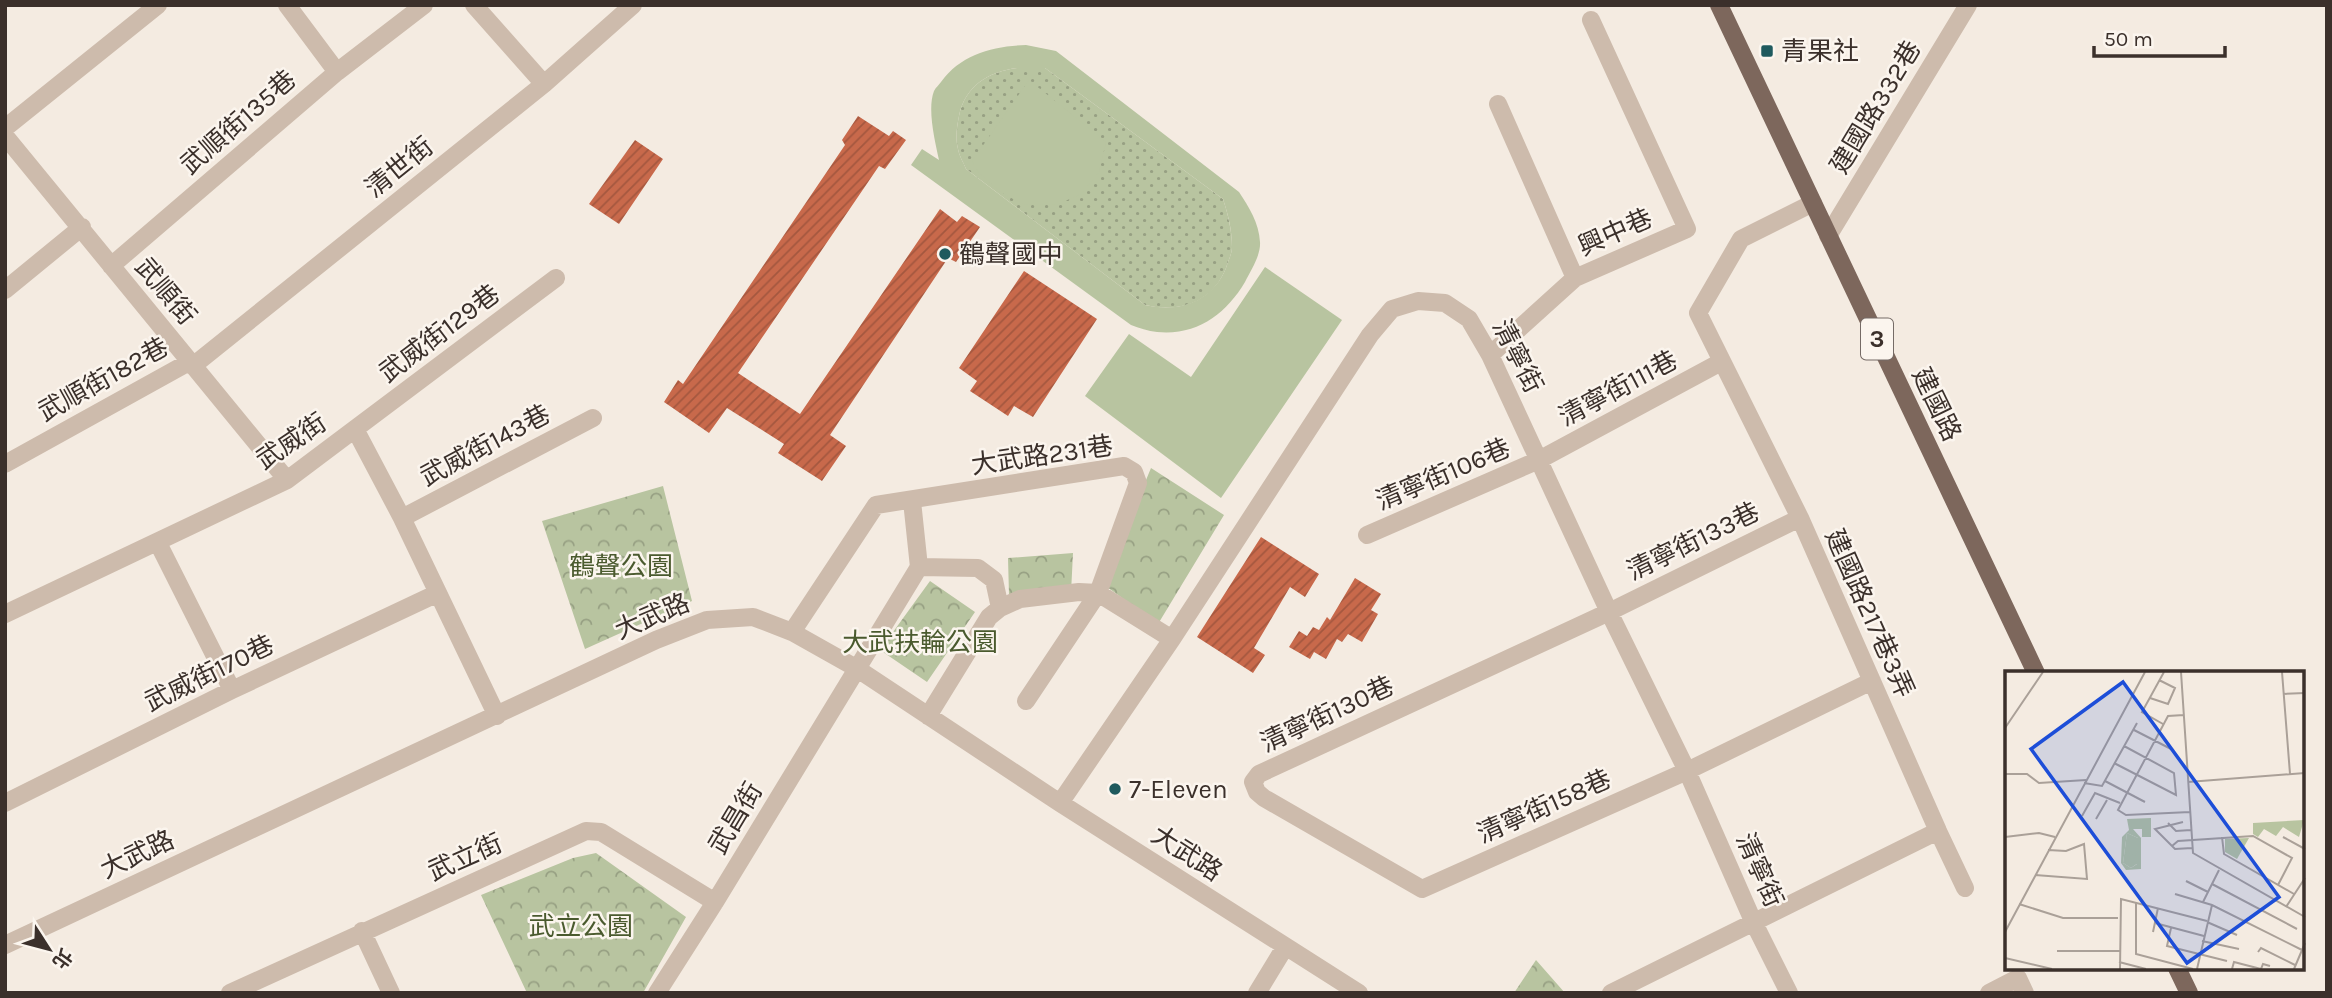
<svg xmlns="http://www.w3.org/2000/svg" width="2332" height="998" viewBox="0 0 2332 998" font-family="Karla,'Noto Sans TC',sans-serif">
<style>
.grass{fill:url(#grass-dots)}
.park{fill:url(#park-crowns)}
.pitch{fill:#b8c4a0;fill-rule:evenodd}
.building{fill:url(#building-hatch)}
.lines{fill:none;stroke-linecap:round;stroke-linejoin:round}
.minor{stroke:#cdbbac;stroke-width:18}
.major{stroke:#7d675c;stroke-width:18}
.poi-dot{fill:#1f5a5e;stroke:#fbf5ee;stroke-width:2.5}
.labels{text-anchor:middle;stroke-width:5;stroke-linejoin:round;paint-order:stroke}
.shield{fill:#fbf5ee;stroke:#756b66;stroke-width:2}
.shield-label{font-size:24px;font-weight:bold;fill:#3b302b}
.poi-label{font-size:26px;fill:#3b302b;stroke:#fbf5ee;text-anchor:start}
.street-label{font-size:26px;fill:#3b302b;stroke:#fbf5ee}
.park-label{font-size:26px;fill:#4a5a2e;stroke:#fbf5ee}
.inset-road{fill:none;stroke:#aaa098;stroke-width:2}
.view{fill:#1d4ed8;fill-opacity:0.15;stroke:#1d4ed8;stroke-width:3.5}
.inset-edge{fill:none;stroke:#3b302b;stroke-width:3.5}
</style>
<defs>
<pattern id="grass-dots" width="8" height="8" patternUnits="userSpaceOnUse" patternTransform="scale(1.75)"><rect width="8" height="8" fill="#b8c4a0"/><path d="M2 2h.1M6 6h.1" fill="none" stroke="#97a083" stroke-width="1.8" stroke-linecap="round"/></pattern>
<pattern id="park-crowns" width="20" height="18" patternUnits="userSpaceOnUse" patternTransform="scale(1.75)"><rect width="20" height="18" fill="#b8c4a0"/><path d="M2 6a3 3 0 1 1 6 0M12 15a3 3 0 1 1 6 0" fill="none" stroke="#97a083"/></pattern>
<pattern id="building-hatch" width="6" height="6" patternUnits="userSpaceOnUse" patternTransform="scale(1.75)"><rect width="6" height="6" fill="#c8694b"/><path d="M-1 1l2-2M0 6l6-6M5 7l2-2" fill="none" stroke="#a4573f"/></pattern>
</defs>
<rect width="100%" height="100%" fill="#f4ebe1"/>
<path class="grass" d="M1017,68H1045L1223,199C1228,214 1232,231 1232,247C1232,254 1228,261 1226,268C1212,303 1179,313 1145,305L966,169C964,163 959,156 958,149C955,138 957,126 959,116C965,86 988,72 1017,68Z"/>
<path class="park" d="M1151,468L1224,515L1158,624L1107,587L1119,545Z
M663,486L692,601L585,649L542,521Z
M1073,553L1071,593L1009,595L1008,558Z
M930,581L975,612L927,682L880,650Z
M596,853L686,917L643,993H527L481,895L573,858Z
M1536,960L1565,993H1514Z"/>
<path class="pitch" d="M1026,45L1056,51L1239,192C1249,207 1259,223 1260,242C1261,255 1251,270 1245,282C1226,314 1197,336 1157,332C1148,331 1139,328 1131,325L911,165L922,149L939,160C935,141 927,109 934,91C936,87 939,85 941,82C961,54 993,46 1026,45ZM1017,68H1045L1223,199C1228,214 1232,230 1232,247C1232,254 1228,261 1226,268C1212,302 1179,313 1145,305L966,169C964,163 959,156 958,149C955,138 957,126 959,116C965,86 988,72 1017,68Z
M1029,80L1106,142L1099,172L1081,194L1056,205L1023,204L1002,193L979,173L972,161Z
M1265,267L1342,320L1221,498L1085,396L1129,334L1191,377Z"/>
<path class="building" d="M858,116L889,136L893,131L906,140L885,169L879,166L738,373L800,414L940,209L957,222L962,216L980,227L956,262L948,258L830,435L846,446L822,481L778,453L784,444L727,408L709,433L664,402L678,380L683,384L845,145L842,140Z
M635,140L663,159L619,224L589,204Z
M1024,271L1097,319L1033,417L1014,406L1008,416L970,391L977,381L959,368Z
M1261,537L1319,574L1305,597L1290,587L1254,648L1265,655L1253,673L1197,637Z
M1355,578L1381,594L1371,610L1378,614L1362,642L1348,634L1342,642L1337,639L1326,659L1314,652L1310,659L1289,647L1299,631L1307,636L1313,627L1319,630L1327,617L1330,620Z"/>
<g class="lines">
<path class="minor" d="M287,5L337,72
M474,5L544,84
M1498,104L1575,278
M5,128L158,5
M5,136L287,480
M1813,203L1741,239L1698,313L1800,518L1938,831L1965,888
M1828,236L1968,5
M111,266L337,72L424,5
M5,290L82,227
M1490,355L1575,278L1687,229L1591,20
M194,365L544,84L633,5
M355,429L402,518L497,716
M5,464L191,361
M402,518L593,418
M1800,518L1609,612L1259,774L1253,782L1257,792L1264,798L1422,889L1687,771L1872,681
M1367,535L1539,460L1721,362
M158,543L232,690
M919,567L978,568L994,580L1000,608
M5,614L287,480L556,278
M792,632L876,505L1124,466L1134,472L1138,483L1098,593L1026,701
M928,716L989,617L1000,608L1020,599L1079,592L1098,593L1172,639
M5,803L232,690L438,593
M1060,803L1172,639L1370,335L1392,309L1418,301L1445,303L1469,319L1490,355L1609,612L1687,771L1753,921L1789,993
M362,931L391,993
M5,945L656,640L707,620L753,617L792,632L856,668L1060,803L1359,993
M230,993L586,831L601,832L715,902
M657,993L715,902L919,567L912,501
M1257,993L1285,947
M1611,993L1938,831
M1989,993L2018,978L2025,993"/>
<path class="major" d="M1719,5L2036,673
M2177,968L2189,993"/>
</g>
<g class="poi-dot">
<rect x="1760" y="44" width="14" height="14" rx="3.5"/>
<circle cx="945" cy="254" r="7"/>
<circle cx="1115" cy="789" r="7"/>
</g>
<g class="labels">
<rect class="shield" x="1861" y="318.5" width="32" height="41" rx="5"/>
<g class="shield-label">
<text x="1877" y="347">3</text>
</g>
<g class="poi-label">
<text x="1781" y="60">青果社</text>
<text x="959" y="263">鶴聲國中</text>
<text x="1129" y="798">7-Eleven</text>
</g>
<g class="street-label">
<text transform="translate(1875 107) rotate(-59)" y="9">建國路332巷</text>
<text transform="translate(238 122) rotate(-41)" y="9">武順街135巷</text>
<text transform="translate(399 167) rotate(-39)" y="9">清世街</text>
<text transform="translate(1615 232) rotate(-24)" y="9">興中巷</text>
<text transform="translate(166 291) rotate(50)" y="9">武順街</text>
<text transform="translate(439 333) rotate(-37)" y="9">武威街129巷</text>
<text transform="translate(1518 356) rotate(63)" y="9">清寧街</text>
<text transform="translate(103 379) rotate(-29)" y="9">武順街182巷</text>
<text transform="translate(1618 388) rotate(-28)" y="9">清寧街111巷</text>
<text transform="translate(1937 404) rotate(64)" y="9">建國路</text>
<text transform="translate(291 441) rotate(-34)" y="9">武威街</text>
<text transform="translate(485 445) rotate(-28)" y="9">武威街143巷</text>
<text transform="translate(1042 455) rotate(-8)" y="9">大武路231巷</text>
<text transform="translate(1443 474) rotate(-23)" y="9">清寧街106巷</text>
<text transform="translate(1693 541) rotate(-26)" y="9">清寧街133巷</text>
<text transform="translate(1870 613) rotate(66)" y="9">建國路217巷3弄</text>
<text transform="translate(652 616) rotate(-23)" y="9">大武路</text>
<text transform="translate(209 673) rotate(-26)" y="9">武威街170巷</text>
<text transform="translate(1327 714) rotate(-25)" y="9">清寧街130巷</text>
<text transform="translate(1544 806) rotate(-24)" y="9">清寧街158巷</text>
<text transform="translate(735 818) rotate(-59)" y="9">武昌街</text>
<text transform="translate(1187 853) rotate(33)" y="9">大武路</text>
<text transform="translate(137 854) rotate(-25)" y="9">大武路</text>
<text transform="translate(465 857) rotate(-24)" y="9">武立街</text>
<text transform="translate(1760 870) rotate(66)" y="9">清寧街</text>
</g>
<g class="park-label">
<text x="621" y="575">鶴聲公園</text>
<text x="920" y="651">大武扶輪公園</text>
<text x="581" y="935">武立公園</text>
</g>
</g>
<g transform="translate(2005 671)">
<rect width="299" height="299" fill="#f4ebe1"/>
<path d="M122,162L133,167V192L126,197L118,192Z" fill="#b8c4a0"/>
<path d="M299,149L294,166L278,156L271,165L259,158L253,166L248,163V152ZM244,167L232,188L220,181V168Z" fill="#b8c4a0"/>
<path d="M146,147V166H137V158H128L136,167V198L121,199L116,192L117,166L124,159L122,148ZM122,162L133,167V185L121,181L120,193H132L126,197L118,192Z" fill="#b8c4a0" fill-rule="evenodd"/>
<path class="inset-road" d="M176,1L188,182L300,246M277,1L285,103M278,23L300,22M145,27L163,33L170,17L154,9M179,44L163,45L113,139L121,144L185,141M158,53L137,41L159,1M0,57L38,1M129,59L168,79M109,92L171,124L169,102L119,75M0,103H22L34,112L81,109M100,110L140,131M183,111L300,102M79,112L97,115L132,52M77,145L90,122L115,132M91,148L102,129M178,151L150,158L170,178L187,177M163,152L171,160L186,159M0,166L34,162L50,166M217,166L219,183L289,223M278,166L300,178M167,175L173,170L248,165L287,187L273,214M30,204L82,208L79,173L61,180L43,179M181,210L203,221M207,213L292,258M170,223L207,234L297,279M198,231L214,199M131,232V283L188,298M14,233L58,247H113M281,236L300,207M202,251L232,264M150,252L199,265M166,257L162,275L222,290M0,261L140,1M148,261L153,237M197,270L234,278M52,280H115M253,281L256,277L290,294M0,287L47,298M114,291L141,298M115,298L116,228L202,250M192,298L207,234M227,298L229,291L256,298L258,293L265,295M289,298L300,272"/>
<path class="view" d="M118,11L274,226L182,292L26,78Z"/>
<rect width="299" height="299" class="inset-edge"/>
</g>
<rect width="2332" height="998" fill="none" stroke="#3b302b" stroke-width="14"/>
<g transform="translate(49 949) rotate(126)" stroke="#fbf5ee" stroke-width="5" paint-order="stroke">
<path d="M0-5L12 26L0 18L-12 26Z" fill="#3b302b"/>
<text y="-10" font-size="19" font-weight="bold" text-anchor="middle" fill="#3b302b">北</text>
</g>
<path d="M2094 46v10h131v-10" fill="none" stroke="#3b302b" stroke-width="3.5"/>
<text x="2104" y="46" font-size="21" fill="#3b302b" stroke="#fbf5ee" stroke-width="5" paint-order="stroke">50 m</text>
</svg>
